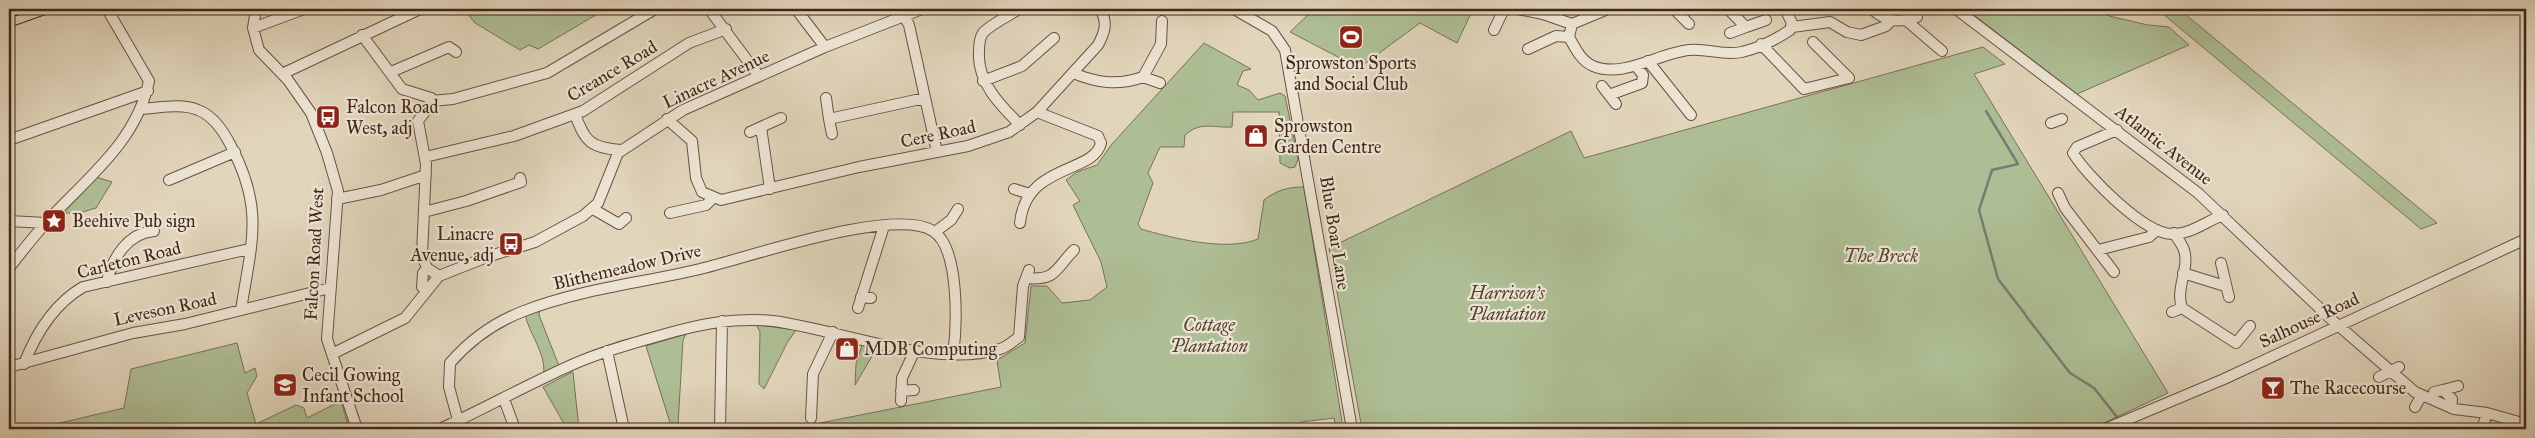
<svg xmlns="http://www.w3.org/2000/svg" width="2535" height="438" viewBox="0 0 2535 438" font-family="'IM FELL Great Primer',serif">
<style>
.green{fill:#aebe94;stroke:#787256}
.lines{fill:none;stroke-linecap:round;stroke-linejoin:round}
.stream{stroke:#747e75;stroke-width:2.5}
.minor-casing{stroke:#6a5242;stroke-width:12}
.major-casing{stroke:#432619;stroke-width:2}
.minor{stroke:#ece4d3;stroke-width:10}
.major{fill:#e1d5bb;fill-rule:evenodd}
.labels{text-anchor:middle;stroke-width:4.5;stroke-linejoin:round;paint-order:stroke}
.poi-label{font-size:18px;fill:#432619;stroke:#ece4d3;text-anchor:start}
.street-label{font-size:18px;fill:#432619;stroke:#ece4d3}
.park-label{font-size:18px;font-style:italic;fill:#584432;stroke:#ece4d3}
</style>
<rect width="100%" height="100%" fill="#e1d5bb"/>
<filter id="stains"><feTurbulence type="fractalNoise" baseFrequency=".004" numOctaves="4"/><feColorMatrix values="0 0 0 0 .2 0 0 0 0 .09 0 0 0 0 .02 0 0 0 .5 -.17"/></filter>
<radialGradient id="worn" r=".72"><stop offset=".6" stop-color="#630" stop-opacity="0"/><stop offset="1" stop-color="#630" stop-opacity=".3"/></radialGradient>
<path class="green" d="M464,9H606L538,49L529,45L520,50L475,23Z
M1314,9H1473L1457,43L1420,23L1359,68L1290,32Z
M1966,9H2096L2109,16L2148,25L2169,27L2189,45L2077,94Z
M2157,9H2179L2437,223L2421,229Z
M1204,43L1251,69L1243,71L1237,85L1249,90L1258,100L1280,93L1285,96L1298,159L1295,167L1290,168L1280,163L1279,112H1233L1232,127C1212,128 1201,121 1185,135L1184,147H1160L1148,173L1153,183L1138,224L1141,229C1172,238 1227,252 1258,239L1264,200C1277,190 1288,187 1304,187L1343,428L1336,429L1334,418L1301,422L1302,429H790L1001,387L997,360L1025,343L1031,286H1047L1062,303L1090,300L1107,287L1101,262L1073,205L1080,201L1066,180L1077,172L1097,165L1112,144Z
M1983,47L2005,64L1974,74L2168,393L2091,429H1362L1329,248L1571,131L1584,158Z
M96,177L112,182L96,208L79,213H66L64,209Z
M540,309L539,315L559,366L544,373C545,351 529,334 525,314Z
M758,325L796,330L787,343L764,389L759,384L760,332L757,326Z
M686,334L683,340L678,425V429H672L646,346Z
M237,343L245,373L255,368L257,376L247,393L256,424L296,405L304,408L307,418L341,401L348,425L339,429H45L47,426L124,408L131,369Z
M862,345L877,348L855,385L856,364Z
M572,372H573L579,429H567L543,387Z"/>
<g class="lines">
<path class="stream" d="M1986,111L2018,164L1992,170L1979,210L1998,279L2025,314
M2026,316L2070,373L2094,388L2117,417"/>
<defs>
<path id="minor" d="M256,9L253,28L259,50L288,80L311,113L327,153L338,191L327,339L357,429
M709,9L759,76
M796,9L825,47
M1019,9C1010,15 988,26 983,33C980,37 979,47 979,52C977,82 1000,105 1020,125
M1234,9L1272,31L1285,50L1352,429
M1518,9L1543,14L1572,24
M1608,9L1572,24L1569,37C1575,48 1581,61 1593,66C1622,79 1659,53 1689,50C1707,48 1723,56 1742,52C1759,48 1775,40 1790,30L1792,23L1785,9
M1674,9L1689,24
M1728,9L1746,27L1766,20
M1872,9C1886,22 1899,23 1917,17
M1956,9L2198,193L2332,320L2415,392L2454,409L2487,413L2526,424
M904,16L909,25L937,152
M1907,21L1942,51
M1792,27L1830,22L1847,32L1861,35L1886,26L1891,21
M253,28L304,9
M1494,30L1504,9
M1730,33L1746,27
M362,35L402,89L431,98L430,105L418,121L426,164L422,255L427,268L439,276
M1761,44L1804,89L1849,78L1813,42
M1528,49L1556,36L1569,37
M1648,61L1691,115
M391,72L449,47L456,52
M1073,73C1097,83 1118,86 1143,77L1161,44L1162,21
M282,74L420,9
M1143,77L1160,83
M983,81L1022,66L1054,38
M1602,86L1616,104
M1609,95L1642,83L1643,75L1636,66
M826,98L829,119
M431,101L453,99L547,73L655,9
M141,109C159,108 181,103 198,110C214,116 224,132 231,146C265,210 251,244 241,310
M575,114C585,142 591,148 621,150
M667,119L692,141L696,178L702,192L721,200L859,167L968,146L1009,132L1037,112L1098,45C1105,32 1108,22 1100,9
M2051,123L2062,119
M761,127L781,118
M2117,130L2077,147L2073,153C2087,176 2145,235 2173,234C2191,234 2207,221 2223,215
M750,132L761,127L770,189
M832,134L829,119L925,98
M9,140L148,91
M425,157L514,136L583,111L689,43L726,29
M169,180L235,152
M1014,189L1030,194
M2058,193L2065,208L2114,272
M337,199L381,190L426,175
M593,209L619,224L626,218
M424,212L466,201L521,182L520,178
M670,213L706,205L712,199
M9,221L46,223
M1020,223C1026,163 1094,174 1101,143L1098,136L1037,112
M935,232L951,220L958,209
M2174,233C2177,238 2182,244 2184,250C2190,269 2175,288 2182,308L2236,343L2250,326
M2098,250L2149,237L2157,230
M2221,263L2229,297
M9,268C23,250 37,232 53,215C92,174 137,139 149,81L107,9
M2183,273L2225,286
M1026,278C1057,281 1055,269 1074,250
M107,282C112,258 128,233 154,231
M426,290L422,287L423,273L427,268
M861,297L871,298
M858,308L884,226
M2172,312L2182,308
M607,351L624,429
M332,354L405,318L439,276L487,257L535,242L583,216L598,203L618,153L683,110L825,47L922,9
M24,364C36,333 54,304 83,287L249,249
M9,367L133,333L185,324L330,288
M2379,377L2399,367
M2443,390L2458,386
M901,391L914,390
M2434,392L2443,390L2452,399L2451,408
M504,399L515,429
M901,401L902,378L915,350
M2415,407L2422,395
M811,418L813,374L833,332
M458,420L449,387L450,363C470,340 495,322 524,311C580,289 642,283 700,269C747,258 894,206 933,231C960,248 957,327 953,355
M440,429C486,408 530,383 576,363C604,351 633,343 662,335C700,324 734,317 773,321C842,330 933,369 1000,349C1007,347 1013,341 1019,337L1023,286L1029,270
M720,429L722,321
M2105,429L2224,379L2526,239
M2482,429L2487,413"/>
<path id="major" d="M35,9H53L51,12L9,27V19Z"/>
</defs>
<use href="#minor" class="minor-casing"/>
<use href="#major" class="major-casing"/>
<use href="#minor" class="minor"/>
<use href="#major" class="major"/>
</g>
<defs>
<symbol id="stadium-square" viewBox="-11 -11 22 22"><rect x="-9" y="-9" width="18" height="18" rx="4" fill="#8f2418" stroke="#ece4d3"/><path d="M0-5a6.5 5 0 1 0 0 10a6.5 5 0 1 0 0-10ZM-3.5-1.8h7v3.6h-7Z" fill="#fff"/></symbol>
<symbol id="bus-square" viewBox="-11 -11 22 22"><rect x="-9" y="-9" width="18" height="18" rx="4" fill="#8f2418" stroke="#ece4d3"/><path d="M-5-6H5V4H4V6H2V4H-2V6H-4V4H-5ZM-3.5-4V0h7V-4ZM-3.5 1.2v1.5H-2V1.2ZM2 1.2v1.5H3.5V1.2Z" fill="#fff"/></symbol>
<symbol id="shop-square" viewBox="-11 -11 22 22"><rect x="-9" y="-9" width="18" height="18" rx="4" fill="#8f2418" stroke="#ece4d3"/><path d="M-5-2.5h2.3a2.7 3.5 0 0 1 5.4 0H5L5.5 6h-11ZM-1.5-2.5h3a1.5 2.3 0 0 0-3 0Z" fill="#fff"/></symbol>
<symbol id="sight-square" viewBox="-11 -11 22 22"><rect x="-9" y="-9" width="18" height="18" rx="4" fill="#8f2418" stroke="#ece4d3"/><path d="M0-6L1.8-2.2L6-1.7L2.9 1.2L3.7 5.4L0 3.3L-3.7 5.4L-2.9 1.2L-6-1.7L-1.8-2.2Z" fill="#fff"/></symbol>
<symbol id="school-square" viewBox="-11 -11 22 22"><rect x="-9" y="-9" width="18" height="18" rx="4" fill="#8f2418" stroke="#ece4d3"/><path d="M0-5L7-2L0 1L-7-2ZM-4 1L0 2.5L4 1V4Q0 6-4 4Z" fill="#fff"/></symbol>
<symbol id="bar-square" viewBox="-11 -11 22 22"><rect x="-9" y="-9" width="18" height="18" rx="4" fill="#8f2418" stroke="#ece4d3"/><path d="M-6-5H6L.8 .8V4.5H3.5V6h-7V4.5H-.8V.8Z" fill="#fff"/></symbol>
</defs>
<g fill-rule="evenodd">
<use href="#stadium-square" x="1337" y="23" width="28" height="28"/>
<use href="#bus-square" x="314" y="103" width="28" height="28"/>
<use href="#shop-square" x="1242" y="122" width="28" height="28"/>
<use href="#sight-square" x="40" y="207" width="28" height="28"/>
<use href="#bus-square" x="497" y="230" width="28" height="28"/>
<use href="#shop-square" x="833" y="335" width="28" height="28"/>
<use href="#school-square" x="271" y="371" width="28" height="28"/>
<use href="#bar-square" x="2259" y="374" width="28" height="28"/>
</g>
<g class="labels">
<g class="poi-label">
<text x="1351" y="69" text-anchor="middle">Sprowston Sports<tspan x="1351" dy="21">and Social Club</tspan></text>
<text x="346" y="113">Falcon Road<tspan x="346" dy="21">West, adj</tspan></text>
<text x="1274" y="132">Sprowston<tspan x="1274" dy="21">Garden Centre</tspan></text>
<text x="72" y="227">Beehive Pub sign</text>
<text x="494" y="240" text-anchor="end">Linacre<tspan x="494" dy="21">Avenue, adj</tspan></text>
<text x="864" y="355">MDB Computing</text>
<text x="302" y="381">Cecil Gowing<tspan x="302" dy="21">Infant School</tspan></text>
<text x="2290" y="394">The Racecourse</text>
</g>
<g class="street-label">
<text transform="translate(612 71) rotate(-31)" y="6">Creance Road</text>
<text transform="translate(716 79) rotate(-25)" y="6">Linacre Avenue</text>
<text transform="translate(938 134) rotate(-12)" y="6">Cere Road</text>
<text transform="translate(2164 145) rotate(38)" y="6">Atlantic Avenue</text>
<text transform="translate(1335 233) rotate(81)" y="6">Blue Boar Lane</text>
<text transform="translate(314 254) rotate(-87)" y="6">Falcon Road West</text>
<text transform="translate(129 260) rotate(-14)" y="6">Carleton Road</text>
<text transform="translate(627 267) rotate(-13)" y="6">Blithemeadow Drive</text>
<text transform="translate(165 309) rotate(-12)" y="6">Leveson Road</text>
<text transform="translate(2309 320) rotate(-25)" y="6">Salhouse Road</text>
</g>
<g class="park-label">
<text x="1881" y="262">The Breck</text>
<text x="1507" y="299">Harrison's<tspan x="1507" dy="21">Plantation</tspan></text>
<text x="1209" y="331">Cottage<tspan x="1209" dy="21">Plantation</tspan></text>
</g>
</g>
<rect width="2535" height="438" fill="none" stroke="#e1d5bb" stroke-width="30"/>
<rect x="10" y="10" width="2515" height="418" fill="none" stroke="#432619" stroke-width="2.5"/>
<rect x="15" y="15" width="2505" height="408" fill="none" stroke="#432619"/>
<rect width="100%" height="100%" filter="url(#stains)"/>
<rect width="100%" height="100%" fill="url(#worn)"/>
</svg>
